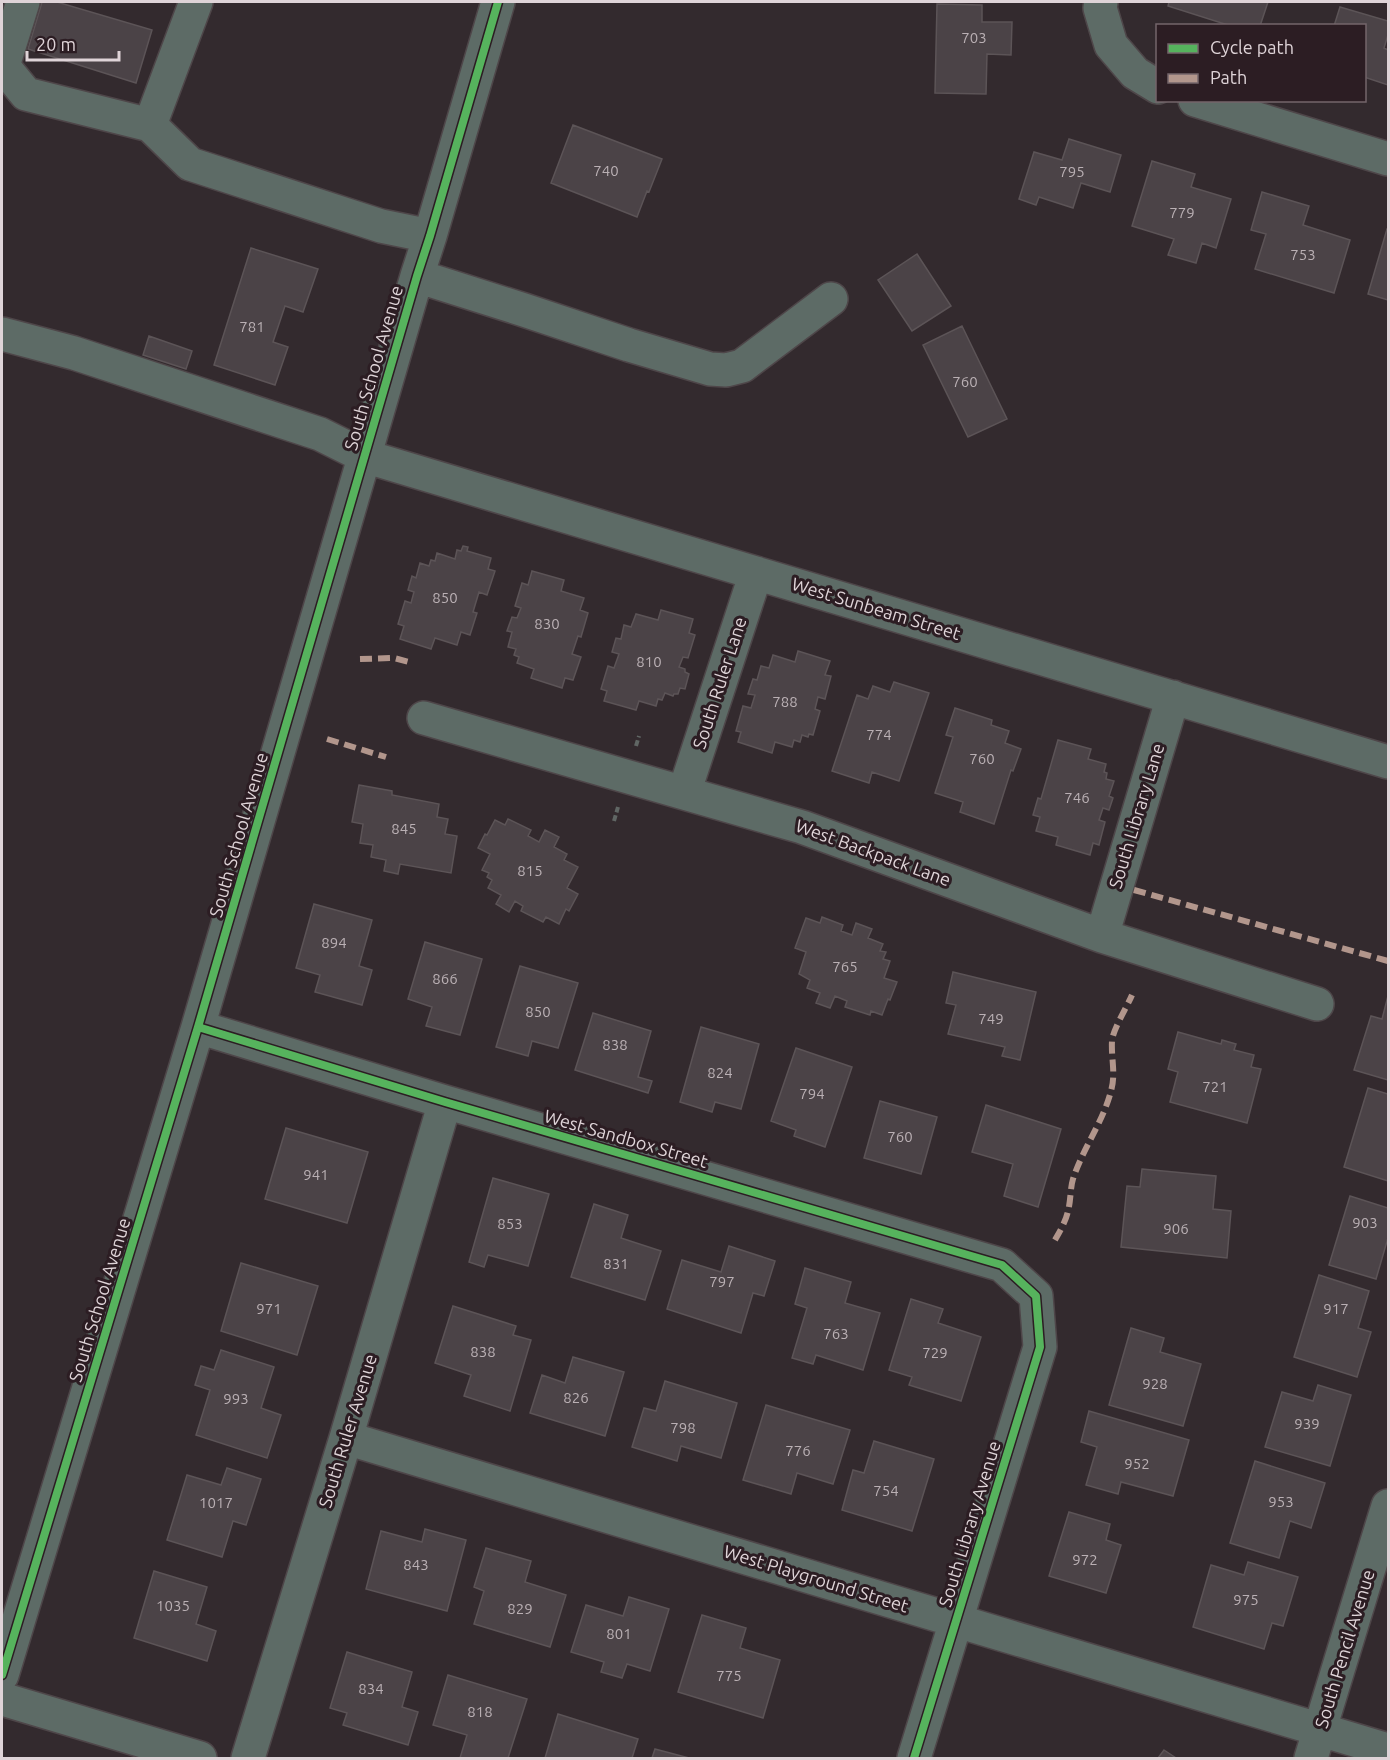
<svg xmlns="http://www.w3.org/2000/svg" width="1390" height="1760" viewBox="0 0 1390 1760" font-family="Ubuntu,sans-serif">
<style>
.building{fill:#4b4347;stroke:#5c5457;stroke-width:1.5}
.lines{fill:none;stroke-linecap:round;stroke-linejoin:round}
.minor-casing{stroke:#4e4649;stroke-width:36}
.path{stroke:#606664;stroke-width:4;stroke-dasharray:6 3;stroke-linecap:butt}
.minor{stroke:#5d6b66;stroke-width:33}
.quiet{stroke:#b2968c;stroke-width:6;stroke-dasharray:12 6;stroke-linecap:butt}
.cycleway-casing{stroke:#2c1d23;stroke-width:11}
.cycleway{stroke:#56b35d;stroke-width:8}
.labels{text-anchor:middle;stroke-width:6;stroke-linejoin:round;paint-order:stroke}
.number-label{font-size:15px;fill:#bab0b4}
.street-label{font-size:18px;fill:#dfd4d8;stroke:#2c1d23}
</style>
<rect width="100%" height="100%" fill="#332a2e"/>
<path class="building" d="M42,2H57L152,30L136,83L28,49Z
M1169,2H1268L1260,26H1231L1168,6Z
M937,4L982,5V22H1012L1011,55L987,54L986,94L935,93Z
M1340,7L1388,21V35L1384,48L1388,50V85L1364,77V26H1334Z
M573,125L662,159L649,192L647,191L637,217L551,183Z
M1069,139L1121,155L1110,192L1081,183L1073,208L1039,197L1036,205L1019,199L1034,152L1062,160Z
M1152,161L1195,174L1191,187L1231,199L1216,248L1202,243L1196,263L1168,255L1174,239L1132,226Z
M1262,192L1309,206L1303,225L1350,240L1334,293L1255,269L1266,234L1251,230Z
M1387,229H1388V300L1368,294Z
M251,248L318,269L303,312L285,306L273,342L288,347L275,385L214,365Z
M917,254L951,306L912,331L878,280Z
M962,326L1007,419L968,437L923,345Z
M149,336L192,351L186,369L143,355Z
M463,546L468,547L467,551L491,558L488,569L495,571L487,595L479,592L473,612L477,613L470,635L461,632L457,645L435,638L431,649L400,639L404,626L398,624L405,601L411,603L414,592L408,590L412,576L416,578L420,563L429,566L431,560L435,561L437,553L455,559L457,550L461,551Z
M532,571L564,580L561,591L584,598L580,610L588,613L581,637L578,636L572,654L581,657L573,680L565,678L562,688L531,678L534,669L517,663L519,657L514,655L516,649L508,647L512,632L507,631L512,617L517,618L521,608L515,606L522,583L528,585Z
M661,610L693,619L689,633L695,635L688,658L683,657L679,667L685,669V672L689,674L685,689L680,688L678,694H674L673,696L665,693L662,700L658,699L656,706L639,701L636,710L604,701L607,691L601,689L608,666L614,668L619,654L612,652L616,638L621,639L624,625L631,627L636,614L658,620Z
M798,651L830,661L825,675L831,676L825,699L818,697L815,709L820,711L813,735L809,734L808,737L802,735L800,742L794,740L792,747L775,742L772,753L738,742L741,732L736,731L743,706L751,708L755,695L748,694L753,679L757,680L761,666L769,668L773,655L795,662Z
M894,682L929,693L899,781L872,772L869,783L832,771L857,695L868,699L873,686L890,692Z
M955,708L992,720L991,725L1009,731L1005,743L1021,749L1013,771L1011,770L994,824L960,812L963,802L935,793L953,737L946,735Z
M1058,740L1091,749L1088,759L1106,764L1104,772L1107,773L1106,779L1114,781L1109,796L1113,798L1109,810L1103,808L1099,820L1105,822L1099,845L1093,843L1090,855L1056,845L1058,837L1036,831L1040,817L1033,815L1038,798L1041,799Z
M359,785L392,791V795L439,804L437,817L448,819L445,834L457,836L451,873L400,864L398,874L384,871L386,860L371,857L373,845L360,843L363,824L352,822Z
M508,819L531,830L528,836L539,842L545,830L559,837L554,847L567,854L564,860L578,867L567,888L578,894L569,911L566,909L559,924L546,917L543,922L521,911L523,906L515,901L509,912L496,904L501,895L488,888L492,880L487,877L489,873L482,870L490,854L478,848L485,834L487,835L495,820L505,825Z
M314,904L372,920L359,966L372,970L362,1005L315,992L320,975L296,968Z
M822,917L843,925L841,931L852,935L856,923L872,929L868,938L883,944L880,951L886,952L883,959L890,961L884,978L897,982L890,1000L888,999L882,1015L871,1011L870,1015L845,1007L847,1001L835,996L830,1008L816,1003L820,993L807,988L810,980L799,974L806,952L795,948L806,918L820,923Z
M425,942L482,959L460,1035L426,1026L432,1007L408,999Z
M520,966L578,983L558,1048L532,1041L528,1056L496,1047Z
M953,972L1036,992L1020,1060L1002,1056L1005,1047L948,1034L956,1005L946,1003Z
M1388,996V1080L1354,1070L1371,1016L1382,1019Z
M593,1013L651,1031L638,1077L652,1081L648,1093L575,1070Z
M701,1027L759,1044L741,1109L715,1102L712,1112L680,1102Z
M1178,1032L1221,1044L1222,1040L1236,1044L1234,1050L1254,1055L1251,1067L1261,1069L1247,1123L1170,1102L1178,1072L1168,1069Z
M796,1048L852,1067L825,1147L794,1136L796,1130L771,1121Z
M1368,1088L1388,1094V1181L1344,1167Z
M880,1101L937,1117L921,1174L864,1158Z
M986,1105L1061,1129L1038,1207L1004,1196L1013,1164L972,1152Z
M286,1128L368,1152L347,1223L265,1199Z
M1142,1169L1216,1176L1213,1209L1231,1211L1227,1258L1121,1247L1127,1186L1140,1187Z
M493,1178L549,1194L528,1266L488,1255L484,1267L469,1262Z
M1350,1196L1388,1208V1238L1376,1279L1329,1265Z
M594,1204L628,1215L621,1238L661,1251L645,1300L571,1277Z
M729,1246L775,1261L764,1296L753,1293L741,1333L667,1309L682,1260L721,1272Z
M241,1263L318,1286L297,1355L221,1331Z
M805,1268L851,1282L845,1303L880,1313L863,1370L816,1355L813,1364L792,1358L807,1308L795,1304Z
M1319,1275L1369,1291L1358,1328L1371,1332L1357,1377L1294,1357Z
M911,1299L943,1309L938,1323L981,1337L961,1401L909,1385L912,1377L889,1370Z
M453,1306L516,1326L513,1335L531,1340L510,1411L464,1396L471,1375L435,1363Z
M1131,1328L1164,1338L1160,1352L1201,1364L1183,1426L1109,1405Z
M221,1350L274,1367L261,1408L281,1415L267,1458L196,1435L210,1390L195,1385L201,1366L214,1370Z
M573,1357L624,1372L605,1436L530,1413L542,1375L565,1383Z
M665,1381L737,1403L721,1458L681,1446L677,1461L632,1447L644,1408L656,1411Z
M1318,1385L1351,1395L1330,1466L1265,1447L1282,1392L1313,1401Z
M766,1405L850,1430L833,1484L797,1473L791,1494L743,1480Z
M1089,1411L1189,1440L1173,1496L1121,1482L1118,1494L1086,1485L1097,1447L1081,1442Z
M874,1441L934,1459L912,1531L842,1510L853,1470L864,1473Z
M1255,1461L1325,1483L1311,1528L1290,1521L1279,1558L1230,1543Z
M227,1468L261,1479L246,1525L233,1521L222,1557L167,1540L187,1475L221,1485Z
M1069,1512L1110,1524L1106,1540L1121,1545L1106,1593L1049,1576Z
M425,1529L466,1540L447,1611L366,1589L381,1531L422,1542Z
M486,1548L531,1561L525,1582L566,1595L550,1647L474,1624L484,1591L474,1587Z
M1248,1562L1298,1577L1283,1626L1272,1623L1264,1649L1193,1627L1211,1565L1244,1575Z
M154,1571L207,1587L196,1624L216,1631L207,1661L134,1638Z
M629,1597L669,1609L650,1671L627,1664L622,1678L601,1672L604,1662L571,1652L586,1605L623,1616Z
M702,1615L746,1628L740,1648L780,1660L763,1718L678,1692Z
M347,1652L412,1672L402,1707L418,1712L408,1745L343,1725L347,1713L330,1708Z
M448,1675L527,1699L508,1758H460L467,1735L433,1725Z
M558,1714L638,1739L632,1758H545Z
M655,1749L689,1758H652Z
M1164,1750L1176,1758H1158Z"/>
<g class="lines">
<defs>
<path id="minor" d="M23,2L3,66L26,94L150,125L190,164L381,226L430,236
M1101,2L1100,8L1111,45L1135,73L1158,87
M1195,100L1388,159
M150,125L196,2
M417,276L524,310L629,345L710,369L726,370L742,366L831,299
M2,334L74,353L320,434L364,456L1388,762
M424,718L802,827L1102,936L1317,1004
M684,793L756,573
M1102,936L1173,697
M198,1027L445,1102L1002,1265L1036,1296L1040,1347L914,1758
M346,1438L1388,1750
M2,1675L198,1027L417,276L430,236L498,2
M2,1699L200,1758
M248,1758L346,1438L445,1102
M1311,1758L1388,1506"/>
</defs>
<use href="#minor" class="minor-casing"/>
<path class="path" d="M636,746L639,736
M614,821L618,807"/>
<use href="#minor" class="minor"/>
<path class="quiet" d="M360,659L394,658L413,663
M327,739L386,757
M1134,890L1388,961
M1055,1240C1060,1231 1066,1221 1068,1211C1071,1200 1070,1189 1073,1179C1083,1148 1103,1122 1111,1091C1116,1074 1111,1058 1112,1041C1113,1029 1127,1007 1132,995"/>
<defs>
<path id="cycleway" d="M198,1027L445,1102L1002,1265L1036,1296L1040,1347L914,1758
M2,1675L198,1027L417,276L430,236L498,2"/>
</defs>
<use href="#cycleway" class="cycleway-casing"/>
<use href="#cycleway" class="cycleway"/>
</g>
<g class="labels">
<g class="number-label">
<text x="974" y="43">703</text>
<text x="606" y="176">740</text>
<text x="1072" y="177">795</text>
<text x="1182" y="218">779</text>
<text x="1303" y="260">753</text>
<text x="252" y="332">781</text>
<text x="965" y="387">760</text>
<text x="445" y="603">850</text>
<text x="547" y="629">830</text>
<text x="649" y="667">810</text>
<text x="785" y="707">788</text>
<text x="879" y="740">774</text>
<text x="982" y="764">760</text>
<text x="1077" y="803">746</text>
<text x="404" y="834">845</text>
<text x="530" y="876">815</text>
<text x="334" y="948">894</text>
<text x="845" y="972">765</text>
<text x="445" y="984">866</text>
<text x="538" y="1017">850</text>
<text x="991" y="1024">749</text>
<text x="615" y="1050">838</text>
<text x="720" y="1078">824</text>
<text x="1215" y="1092">721</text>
<text x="812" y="1099">794</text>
<text x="900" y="1142">760</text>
<text x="316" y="1180">941</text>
<text x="1365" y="1228">903</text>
<text x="510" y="1229">853</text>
<text x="1176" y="1234">906</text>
<text x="616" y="1269">831</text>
<text x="722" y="1287">797</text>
<text x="269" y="1314">971</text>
<text x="1336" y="1314">917</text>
<text x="836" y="1339">763</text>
<text x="483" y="1357">838</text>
<text x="935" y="1358">729</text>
<text x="1155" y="1389">928</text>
<text x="576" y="1403">826</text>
<text x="236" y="1404">993</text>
<text x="1307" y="1429">939</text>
<text x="683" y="1433">798</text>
<text x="798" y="1456">776</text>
<text x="1137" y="1469">952</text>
<text x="886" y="1496">754</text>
<text x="1281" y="1507">953</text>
<text x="216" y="1508">1017</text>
<text x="1085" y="1565">972</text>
<text x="416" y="1570">843</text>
<text x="1246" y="1605">975</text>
<text x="173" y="1611">1035</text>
<text x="520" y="1614">829</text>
<text x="619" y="1639">801</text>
<text x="729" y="1681">775</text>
<text x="371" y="1694">834</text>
<text x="480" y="1717">818</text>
</g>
<g class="street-label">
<text transform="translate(374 368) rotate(-74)" y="6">South School Avenue</text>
<text transform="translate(876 609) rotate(17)" y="6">West Sunbeam Street</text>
<text transform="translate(720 683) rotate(-72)" y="6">South Ruler Lane</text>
<text transform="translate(1137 816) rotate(-73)" y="6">South Library Lane</text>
<text transform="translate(239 835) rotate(-74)" y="6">South School Avenue</text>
<text transform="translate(873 853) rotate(20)" y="6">West Backpack Lane</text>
<text transform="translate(626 1139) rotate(16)" y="6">West Sandbox Street</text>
<text transform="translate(100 1300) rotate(-73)" y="6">South School Avenue</text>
<text transform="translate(348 1431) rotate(-73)" y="6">South Ruler Avenue</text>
<text transform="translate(970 1524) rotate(-73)" y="6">South Library Avenue</text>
<text transform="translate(816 1579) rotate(17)" y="6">West Playground Street</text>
<text transform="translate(1345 1649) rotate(-73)" y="6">South Pencil Avenue</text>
</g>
</g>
<rect width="1390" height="1760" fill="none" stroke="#dfd4d8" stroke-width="6"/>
<rect x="1156" y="24" width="210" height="78" fill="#2c1d23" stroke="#74666b" stroke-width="1.5"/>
<rect x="1168" y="44" width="30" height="9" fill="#56b35d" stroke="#74666b" stroke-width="1.5"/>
<text x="1210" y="54" font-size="18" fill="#dfd4d8">Cycle path</text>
<rect x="1168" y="74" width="30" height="9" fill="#b2968c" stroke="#74666b" stroke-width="1.5"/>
<text x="1210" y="84" font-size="18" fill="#dfd4d8">Path</text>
<path d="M27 51v9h92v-9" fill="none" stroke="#dfd4d8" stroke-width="3"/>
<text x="36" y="51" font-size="18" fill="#dfd4d8" stroke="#2c1d23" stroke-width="4.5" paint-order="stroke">20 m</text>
</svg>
